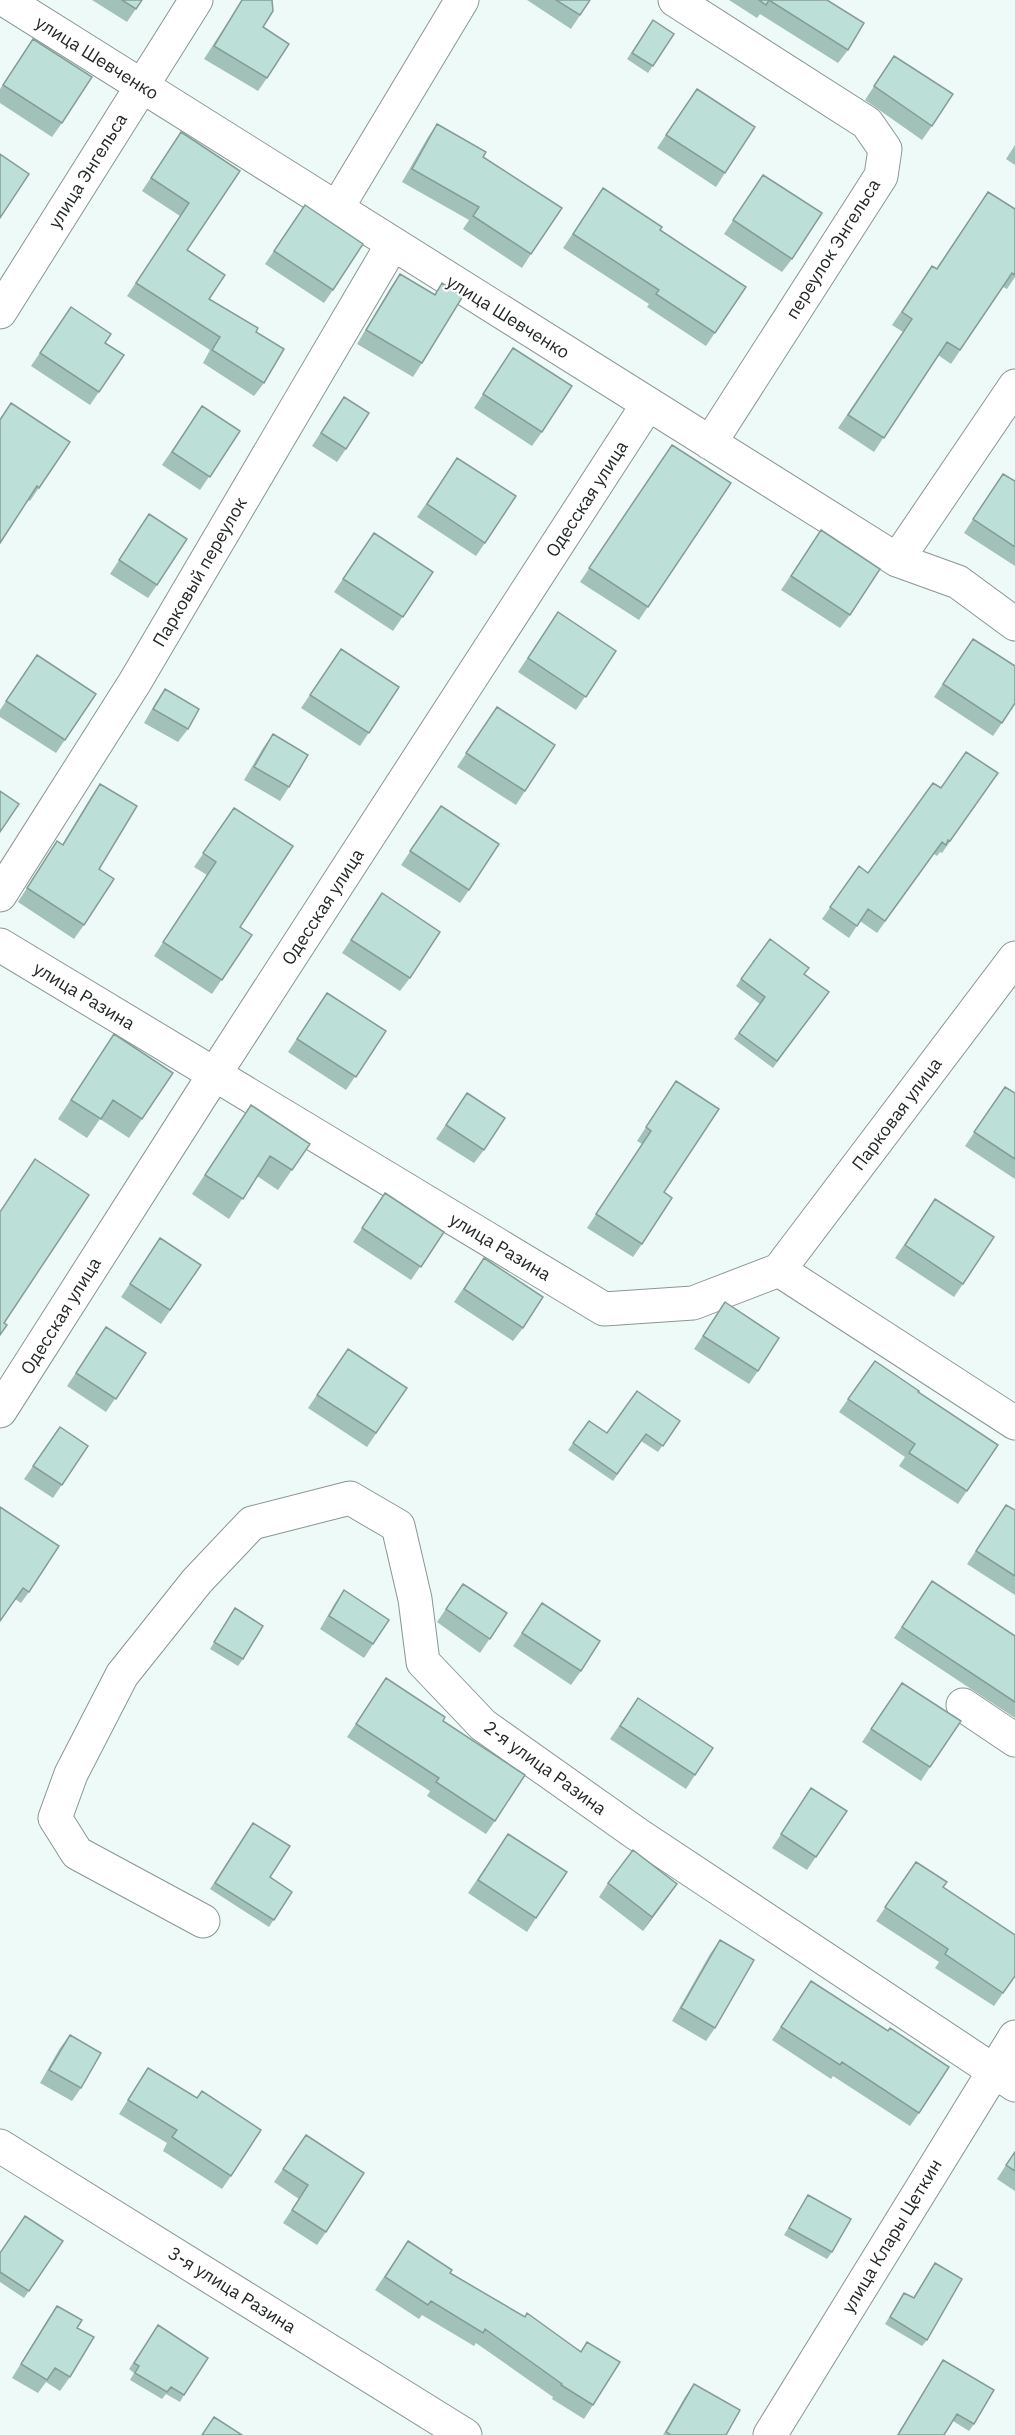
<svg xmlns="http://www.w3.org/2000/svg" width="1015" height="2435" viewBox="0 0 1015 2435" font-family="'IBM Plex Sans',sans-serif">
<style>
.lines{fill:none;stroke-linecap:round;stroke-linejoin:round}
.minor-casing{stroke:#8b9693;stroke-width:35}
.minor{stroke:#fff;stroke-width:33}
.wall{fill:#a2c1b9}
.shaded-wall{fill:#849d96}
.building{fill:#bce0d7;stroke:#849d96;stroke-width:1.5}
.labels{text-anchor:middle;stroke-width:4.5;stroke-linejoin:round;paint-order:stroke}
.street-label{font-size:18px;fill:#242827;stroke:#fff}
</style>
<rect width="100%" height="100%" fill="#eefaf7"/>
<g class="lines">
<defs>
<path id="minor" d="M5,0L897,560L958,582L1015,624
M675,0L867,123L885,149L881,176L710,443
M337,208L462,0
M0,312L196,0
M897,560L1015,386
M0,895L135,682L392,245
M0,945L604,1309L693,1303L779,1270L1015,1423
M779,1270L1015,958
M0,1411L214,1075L648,404
M963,1705L1015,1740
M203,1921L77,1853L55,1818L71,1774L122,1675L197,1581L252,1523L350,1498L398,1526L415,1599L423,1662L483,1725L637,1834L1015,2085
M0,2146L465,2435
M770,2435L1015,2037"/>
</defs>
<use href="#minor" class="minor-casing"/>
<use href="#minor" class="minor"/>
</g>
<path class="wall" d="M92,0H142L127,22Z
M242,0L263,27L267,78L258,91L204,59Z
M527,0H590L571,29Z
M729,0H827L848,50L838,63L760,14L757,18Z
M653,20L674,34L648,73L627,59Z
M33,39L62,123L52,137L0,103V89Z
M894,56L932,126L922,140L865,100Z
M697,89L725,173L716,187L657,148Z
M437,124L483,157L531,254L522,268L463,229L469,220L402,182L428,137Z
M181,132L240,171L187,250L209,299L256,332L264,383L254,396L203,363L210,350L127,296L180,216L142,191Z
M1015,145V165L1006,159Z
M763,175L792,259L782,272L724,234Z
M603,188L660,230L746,287L706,346L647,307L649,304L563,248Z
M988,192L1015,209V277L1007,289L1003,287L951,364L938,355L874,452L838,428L903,332L892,325L932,266L936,269Z
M305,205L333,290L324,303L265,264Z
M400,274L435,294L442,283L422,363L413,377L357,344L391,287Z
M71,307L105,343L124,355L90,405L31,366Z
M513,348L542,432L532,446L474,408Z
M344,397L346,449L337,462L312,446Z
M11,403L70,442L30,501L28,500L0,543V419Z
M202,406L240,431L200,490L162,465Z
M457,458L485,543L476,556L417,517Z
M663,458L731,483L639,620L580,582Z
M1015,481V566L964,533L994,487Z
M149,514L157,585L148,598L110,574Z
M821,530L850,615L840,628L781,590Z
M374,533L433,572L393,631L334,592Z
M558,612L616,651L576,710L518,672Z
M341,649L399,687L360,746L301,708Z
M964,652L1002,723L993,736L934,697Z
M37,655L96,694L56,753L0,717V710Z
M165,689L188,729L178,742L144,723L156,702Z
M497,707L525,791L516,805L457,767Z
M273,734L289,787L280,801L244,780L263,748Z
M998,773L942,853L940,852L937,856L934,854L877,933L860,921L849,938L822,919L859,866L868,873L941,788Z
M100,784L99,869L84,925L74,939L18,902L57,841L62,845L91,797Z
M441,806L469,890L460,903L401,865Z
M234,808L240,927L252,935L212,994L154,956L207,875L194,867Z
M382,893L410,978L400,991L342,953Z
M770,939L804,974L829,992L773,1068L734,1039L760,1004L736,986Z
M327,993L386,1031L346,1090L288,1052Z
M114,1034L142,1119L129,1138L100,1119L87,1138L58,1119Z
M676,1081L664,1192L642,1244L633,1257L587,1228L642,1144L637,1141Z
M1005,1087L1015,1093V1179L965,1146Z
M467,1093L484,1150L474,1163L436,1139Z
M251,1105L310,1144L278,1190L257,1176L229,1219L192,1194Z
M935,1199L963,1284L954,1297L895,1258Z
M376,1207L444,1232L411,1280L353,1242Z
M160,1238L201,1265L161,1324L121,1297Z
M484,1258L523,1328L513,1341L454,1302Z
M725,1302L758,1371L749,1384L694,1349Z
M97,1341L146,1353L106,1412L67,1386Z
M348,1349L407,1388L367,1447L308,1408Z
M875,1361L918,1392L998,1445L958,1504L899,1466L905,1457L839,1412Z
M589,1421L607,1433L680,1421L658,1452L641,1441L613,1481L568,1450Z
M60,1427L88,1446L53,1498L24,1479Z
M1006,1505L1015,1510V1595L967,1564Z
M0,1507L29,1592L21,1603L15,1599Z
M932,1581L1015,1636V1718L894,1638Z
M463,1584L507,1613L480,1653L437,1622Z
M344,1590L389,1620L364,1658L320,1629L335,1603Z
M542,1603L581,1671L571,1685L513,1646Z
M235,1608L243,1659L238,1666L210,1649Z
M386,1678L443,1721L495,1821L486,1834L427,1796L430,1791L347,1737Z
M902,1683L930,1767L921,1781L862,1742Z
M638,1698L695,1775L686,1789L610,1739Z
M811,1788L847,1811L807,1870L772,1848Z
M248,1830L270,1877L292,1892L269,1927L210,1889Z
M508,1834L536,1918L527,1932L468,1893Z
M916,1862L943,1887L1015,1976L994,2006L935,1968L939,1962L876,1921Z
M608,1883L677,1884L643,1931L599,1897Z
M720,1940L715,2028L706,2041L672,2021L710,1954Z
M811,1981L919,2113L910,2126L833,2076L831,2079L772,2040Z
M70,2035L81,2088L72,2101L40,2083L60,2048Z
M148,2068L231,2176L222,2189L163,2151L167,2143L119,2114Z
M306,2135L326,2232L317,2245L283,2223L299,2199L274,2182Z
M1015,2151V2191L997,2179Z
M808,2195L832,2252L827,2259L784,2235Z
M63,2241L24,2298L0,2282V2253Z
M408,2241L450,2273L581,2351L587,2342L593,2405L584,2419L552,2399L553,2397L476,2343L474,2346L422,2315L419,2319L375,2290Z
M935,2263L927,2340L922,2346L885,2324L904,2293L913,2298Z
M57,2306L77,2328L70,2377L60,2391L46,2382L38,2393L12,2378L48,2319Z
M158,2325L184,2395L180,2402L166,2394L162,2399L130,2380L134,2373L129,2369Z
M943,2360L974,2424L969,2431L953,2421L944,2435H897Z
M694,2384L726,2435H663L685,2397Z"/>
<path class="shaded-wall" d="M677,1884L668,1897L643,1931L652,1917Z"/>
<path class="building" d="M122,0H142L136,9Z
M242,0H272L273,11L263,27L289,44L267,78L214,46Z
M556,0H590L580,15Z
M759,0H827L864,23L848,50L769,0L766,5Z
M653,20L674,34L653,66L632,53Z
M33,39L92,77L62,123L3,85Z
M894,56L953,94L932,126L874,86Z
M697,89L755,127L725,173L666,135Z
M437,124L486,152L483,157L562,208L531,254L473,216L479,207L412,169Z
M181,132L240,171L187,250L225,275L209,299L258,328L256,332L284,349L264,383L212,350L220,337L136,283L189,203L151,178Z
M0,154L29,174L0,218Z
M763,175L822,213L792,259L733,220Z
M603,188L662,227L660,230L746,287L715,333L656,294L659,290L573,234Z
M988,192L1015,209V275L1012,273L960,350L947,342L884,438L848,415L912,319L902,312L932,266L937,269Z
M305,205L363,244L333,290L274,251Z
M400,274L435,295L442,283L463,296L422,363L366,330Z
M71,307L111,334L105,343L124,355L99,392L40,353Z
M513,348L572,386L542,432L483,394Z
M344,397L369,413L346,449L321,433Z
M11,403L70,442L39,488L37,486L0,543V420Z
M202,406L240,431L210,477L172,452Z
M672,445L731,483L648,607L589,568Z
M457,458L516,496L485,543L427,504Z
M1003,474L1015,481V547L973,519Z
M149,514L187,539L157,585L119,560Z
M821,530L880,569L850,615L791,576Z
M374,533L433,572L403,617L343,579Z
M558,612L616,651L586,697L528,658Z
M973,639L1015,666V703L1002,723L943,684Z
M341,649L399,687L369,733L310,695Z
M37,655L96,694L65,740L6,701Z
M165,689L199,709L188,729L153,709Z
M497,707L555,745L525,791L466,753Z
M273,734L308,755L289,787L254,767Z
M966,752L998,773L950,841L948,840L946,845L942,842L885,921L868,909L857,926L830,907L859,866L868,873L933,783L941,788Z
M100,784L137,806L99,869L114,879L84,925L27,888L57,841L63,845Z
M0,791L19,804L0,832Z
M441,806L499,844L469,890L410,851Z
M234,808L293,846L240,927L252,935L222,980L163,942L216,862L203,853Z
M382,893L440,932L410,978L351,940Z
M770,939L809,968L804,974L829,992L777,1061L739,1033L765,997L741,979Z
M327,993L386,1031L356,1077L297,1039Z
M114,1034L173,1073L142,1119L113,1100L101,1119L71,1100Z
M676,1081L719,1109L664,1192L672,1198L642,1244L596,1214L651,1131L646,1127Z
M1005,1087L1015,1093V1159L974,1132Z
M467,1093L505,1118L484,1150L446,1125Z
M251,1105L310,1144L292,1170L270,1156L243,1199L205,1175Z
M35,1159L89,1195L4,1323L7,1325L0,1335V1212Z
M385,1193L444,1232L421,1267L362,1228Z
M935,1199L994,1237L963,1284L905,1245Z
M160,1238L201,1265L170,1310L130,1284Z
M484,1258L543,1297L523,1328L464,1289Z
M725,1302L779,1338L758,1371L703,1336Z
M106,1327L146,1353L116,1399L76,1373Z
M348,1349L407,1388L376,1433L317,1395Z
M875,1361L919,1391L918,1392L998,1445L967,1491L909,1453L915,1444L848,1399Z
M637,1391L680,1421L663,1446L646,1434L617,1474L573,1443L589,1421L607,1433Z
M60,1427L88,1446L62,1485L33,1466Z
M1006,1505L1015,1510V1576L976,1551Z
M0,1507L59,1546L29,1592L23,1588L0,1621Z
M932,1581L1015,1636V1702L902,1627Z
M463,1584L507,1613L490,1639L446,1609Z
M344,1590L389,1620L373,1644L329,1616Z
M542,1603L600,1641L581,1671L522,1633Z
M235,1608L263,1626L243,1659L214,1642Z
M386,1678L445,1717L443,1721L525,1775L495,1821L436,1782L439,1778L356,1724Z
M902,1683L961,1721L930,1767L871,1729Z
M638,1698L713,1748L695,1775L620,1726Z
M811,1788L847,1811L816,1857L781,1834Z
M253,1823L290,1846L270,1877L292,1892L274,1920L215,1883Z
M508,1834L567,1872L536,1918L478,1880Z
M633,1850L677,1884L652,1917L608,1883Z
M916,1862L947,1882L943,1887L1015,1935V1976L1003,1993L945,1954L948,1949L885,1907Z
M720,1940L754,1960L715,2028L681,2008Z
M811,1981L888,2031L890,2028L949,2067L919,2113L842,2062L840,2065L781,2027Z
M70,2035L101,2053L81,2088L49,2070Z
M148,2068L197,2098L202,2091L261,2130L231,2176L172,2137L177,2130L128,2100Z
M306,2135L364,2173L326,2232L292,2210L308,2185L283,2169Z
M1015,2152V2171L1006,2165Z
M808,2195L851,2219L832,2252L789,2228Z
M25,2216L63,2241L29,2291L0,2272V2253Z
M408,2241L452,2270L450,2273L525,2317L527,2313L581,2352L587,2342L620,2362L593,2405L561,2385L562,2384L485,2329L483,2333L431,2301L428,2305L385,2277Z
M935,2263L962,2279L927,2340L890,2317L904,2293L914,2298Z
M57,2306L82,2320L77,2328L94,2337L70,2377L55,2368L47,2380L21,2364Z
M158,2325L208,2358L184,2395L171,2387L167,2392L135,2373L139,2366L134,2363Z
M943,2360L994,2390L974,2424L957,2414L944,2435H898Z
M694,2384L740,2410L726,2435H671L666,2432Z
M214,2417L242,2435H202Z"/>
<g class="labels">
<g class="street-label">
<text transform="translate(97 58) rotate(32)" y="6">улица Шевченко</text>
<text transform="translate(88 171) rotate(-58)" y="6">улица Энгельса</text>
<text transform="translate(833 249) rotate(-58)" y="6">переулок Энгельса</text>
<text transform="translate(508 317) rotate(32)" y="6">улица Шевченко</text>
<text transform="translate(587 499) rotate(-57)" y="6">Одесская улица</text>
<text transform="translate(200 572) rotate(-60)" y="6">Парковый переулок</text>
<text transform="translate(323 907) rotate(-57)" y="6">Одесская улица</text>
<text transform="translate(84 996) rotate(31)" y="6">улица Разина</text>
<text transform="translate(897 1114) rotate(-53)" y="6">Парковая улица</text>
<text transform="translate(500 1247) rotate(31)" y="6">улица Разина</text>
<text transform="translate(61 1316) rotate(-58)" y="6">Одесская улица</text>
<text transform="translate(545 1768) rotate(36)" y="6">2-я улица Разина</text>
<text transform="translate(892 2236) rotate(-59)" y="6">улица Клары Цеткин</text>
<text transform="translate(232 2290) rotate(32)" y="6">3-я улица Разина</text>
</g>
</g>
</svg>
